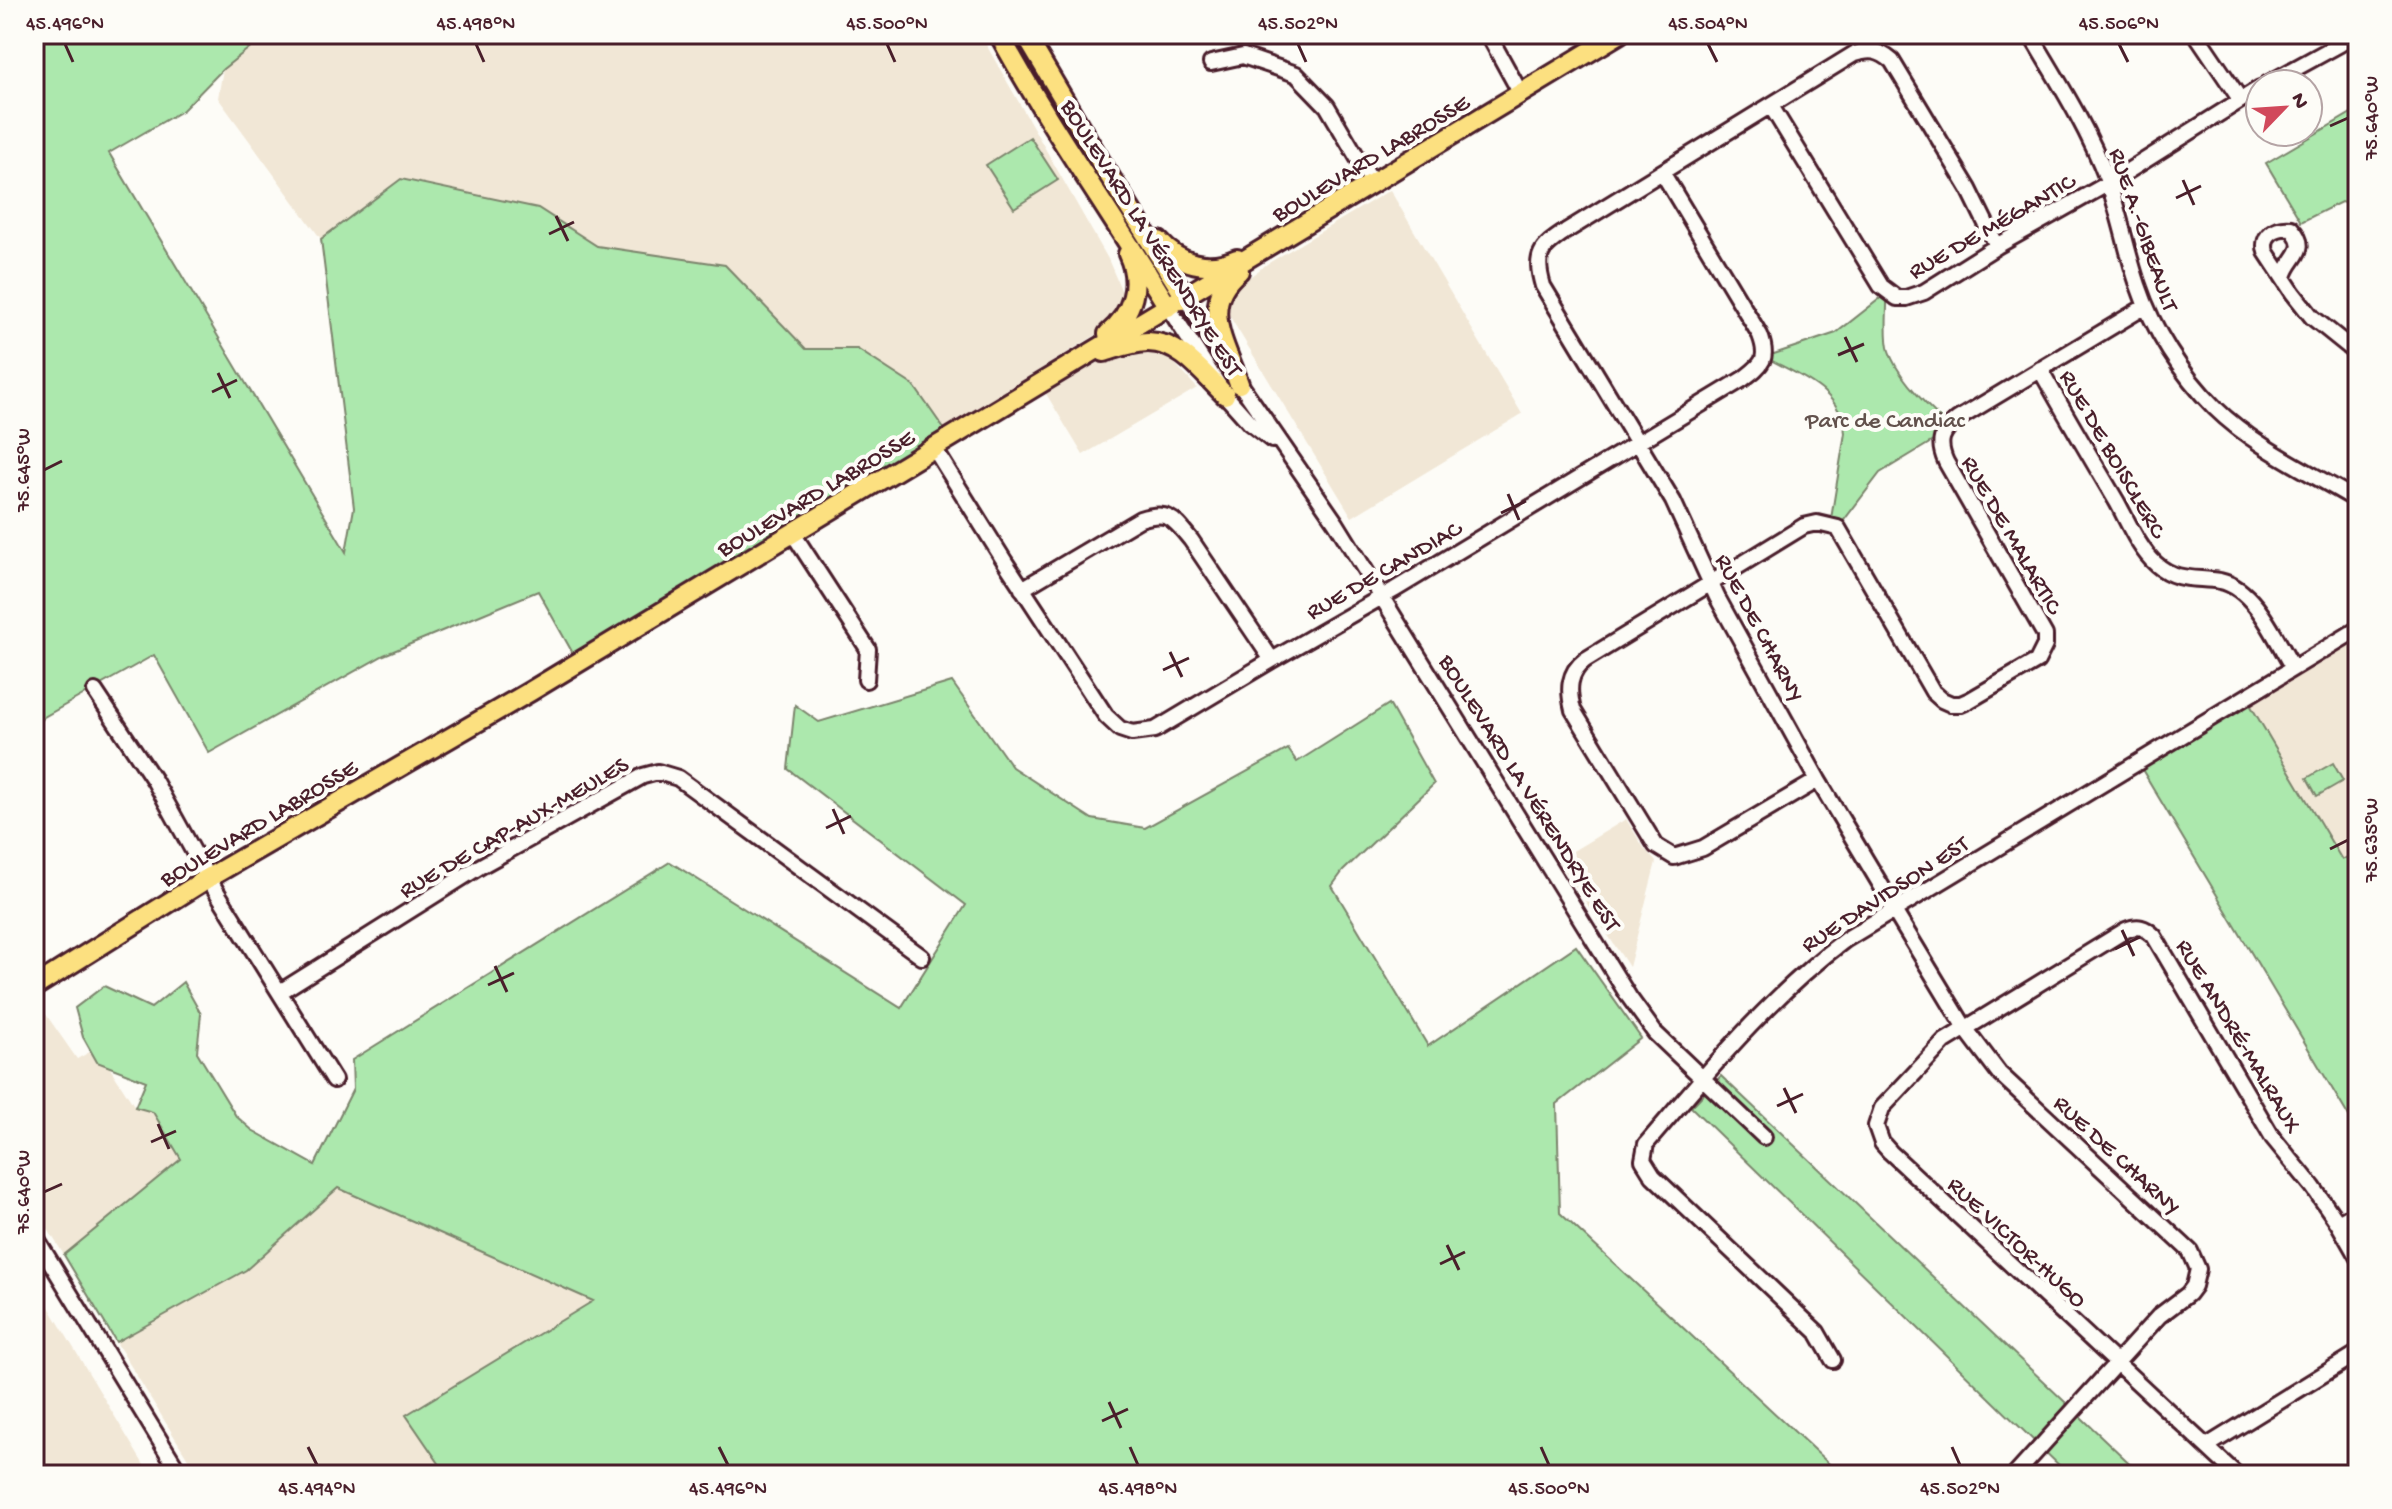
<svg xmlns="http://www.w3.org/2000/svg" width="2392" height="1509" viewBox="0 0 2392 1509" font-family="'Gochi Hand',sans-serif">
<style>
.built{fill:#f1e7d6}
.green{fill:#ace8ad;stroke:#7b846c;stroke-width:2}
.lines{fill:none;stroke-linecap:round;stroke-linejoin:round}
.minor-casing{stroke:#4a1f2b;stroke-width:20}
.major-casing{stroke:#4a1f2b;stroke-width:24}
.minor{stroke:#fdfcf7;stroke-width:14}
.major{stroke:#fce080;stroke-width:18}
.ticks{fill:none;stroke:#4a1f2b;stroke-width:3}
.labels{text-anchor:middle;stroke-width:8;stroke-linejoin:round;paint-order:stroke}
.street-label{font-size:24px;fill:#4a1f2b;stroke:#fdfcf7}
.park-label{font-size:24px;fill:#62514c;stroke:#fdfcf7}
.neatline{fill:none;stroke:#4a1f2b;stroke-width:3}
.ticks-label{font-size:20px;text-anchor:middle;fill:#4a1f2b}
</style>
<rect width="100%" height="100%" fill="#fdfcf7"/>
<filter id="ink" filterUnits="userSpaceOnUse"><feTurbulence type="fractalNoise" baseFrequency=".0125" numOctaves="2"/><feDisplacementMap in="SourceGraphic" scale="16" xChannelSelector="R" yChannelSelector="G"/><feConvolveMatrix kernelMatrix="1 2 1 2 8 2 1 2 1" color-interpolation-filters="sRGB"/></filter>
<g filter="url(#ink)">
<path class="built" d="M267,34H980L1108,259L1122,292L1121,308L1115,323L944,429L914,386L857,349H806L725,265L597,246L538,208L401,180L321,239L218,98L223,69Z
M1390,190L1522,414L1352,517L1227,312L1235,288L1267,264Z
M1131,345L1167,355L1197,388L1083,455L1045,392Z
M2358,629V851L2342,860L2245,696Z
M1626,819L1644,848L1656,862L1629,967L1558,860Z
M38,1003L77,1059L97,1048L135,1107L153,1112L182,1159L64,1255L34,1207V1005Z
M338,1188L594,1301L407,1415L447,1475H198L116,1342L246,1270Z
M34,1282L150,1475H34Z"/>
<path class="green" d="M34,34H267L223,69L183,110L109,153L346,552L354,508L321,239L401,179L538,208L597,246L725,265L806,349H857L914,386L944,429L575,657L538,591L384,655L209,753L154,655L44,717L34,731Z
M2358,109V207L2341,202L2301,222L2266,163Z
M1030,137L1058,180L1014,208L986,165Z
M1887,293C1888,308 1884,337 1889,351C1897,376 1929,408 1949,426L1941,436L1880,473L1838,528L1830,525L1845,433C1841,389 1799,376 1765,357L1836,333Z
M952,682L1012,767L1092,819L1145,828L1288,749L1297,762L1389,704L1434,784L1343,871L1332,886L1428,1046L1576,946L1641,1038L1557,1104L1560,1213L1841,1475H447L406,1415L593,1301L338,1188L246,1270L116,1342L64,1255L181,1159L153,1112L135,1107L146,1081L97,1062L83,1037L75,1008L104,986L151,1008L183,982L201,1014L197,1052L236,1116L252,1130L315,1165L353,1089L352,1060L670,862L901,1008L966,905L788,769L795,705L819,722Z
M2245,696L2342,860L2358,851V1132L2137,761Z
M2333,763L2343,781L2317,796L2307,778Z
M1721,1076L2142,1475H2069L1691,1107Z"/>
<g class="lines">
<defs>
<path id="minor" d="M1488,34L1521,94
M2030,34C2058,81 2088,128 2107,179C2120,214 2126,250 2138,285C2153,330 2181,374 2215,408C2256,448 2310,472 2358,501
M2196,34L2240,99
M1211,63L1243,56L1296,74L1327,106L1373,184
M2267,84L2340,44L2345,34
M1771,106L1881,286L1897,298H1906L1924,292L1997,246L2109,183L2260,88
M1997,246L1969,189L1892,61C1879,50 1870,49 1854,54L1566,231C1540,248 1534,255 1543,286L1673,501L1717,597L1818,780L1882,887L1893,909L1965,1028L1999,1073L2190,1251L2198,1269L2194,1286L2188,1294L2159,1316L2015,1475
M2284,277C2289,256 2312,251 2291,228C2276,226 2261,235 2266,252L2293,293L2312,317L2358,354
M1185,297L1223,357
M1168,307L1225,395L1250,423L1272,440
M2040,369C2065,414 2091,458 2117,502C2128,522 2139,549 2156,564C2176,582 2196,577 2220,581C2255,588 2276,640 2293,668
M1234,375L1336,523L1629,997L1655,1033L1764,1137
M934,448L1005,562L1106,716L1120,729L1132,733L1155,730L1272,660L1394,590L1743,379C1763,364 1769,359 1760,335L1662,172
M792,532L868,649L866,680
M1022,589L1140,519C1168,510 1173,518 1191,540L1272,660
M95,691L154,780L208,878L334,1080
M1818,780L1703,848L1674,857L1656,846L1573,710C1568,690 1568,673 1585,660L1804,526L1817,523L1838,528L1933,692L1942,700L1951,704H1961L1970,700L2037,661L2045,645V635L1946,462C1937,442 1941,431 1958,419L2146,306
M280,992L479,867L643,776L658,772L678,778L922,957
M2338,1223L2358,1212
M34,1235L181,1475
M1833,1360L1817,1332L1653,1176L1643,1160L1646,1144C1708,1072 1769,997 1845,940L2358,629
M2207,1446L2358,1353
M2237,1475L1890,1152L1882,1143L1876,1126L1882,1108L1945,1041L2126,930C2138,925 2145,927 2154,936L2273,1138L2313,1187L2338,1223L2358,1258"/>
<path id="major" d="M999,34C1050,128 1113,216 1168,307
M1025,34L1102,164L1185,297
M1159,241C1179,264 1208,272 1237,259
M1108,334C1133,313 1142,284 1128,254
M1104,352C1118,348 1133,342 1148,342C1181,342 1204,375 1225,395
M1239,384C1225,343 1198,304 1239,271
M34,987L208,878L531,691L1619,34"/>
</defs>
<use href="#minor" class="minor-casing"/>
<use href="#major" class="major-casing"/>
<use href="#minor" class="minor"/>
<use href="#major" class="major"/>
</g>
</g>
<path class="ticks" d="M65,44L73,62M476,44L484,62M887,44L895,62M1298,44L1306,62M1708,44L1717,62M2119,44L2128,62M2330,126L2348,118M2183,180L2194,205M2176,198L2201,186M556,216L568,241M549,234L574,222M1845,337L1857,362M1838,355L1864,344M218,373L230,398M212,392L237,380M44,470L62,461M1508,494L1519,520M1501,513L1526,501M1170,652L1182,677M1163,670L1189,658M833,809L844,834M826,828L851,816M2330,849L2348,840M2122,930L2134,956M2115,949L2140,937M495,966L507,992M488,985L514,973M1784,1088L1796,1113M1777,1106L1803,1094M158,1124L169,1149M151,1142L176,1131M44,1192L62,1184M1447,1245L1459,1270M1440,1264L1465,1252M1109,1402L1121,1428M1102,1421L1128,1409M308,1447L317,1465M719,1447L728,1465M1130,1447L1138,1465M1541,1447L1549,1465M1952,1447L1960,1465"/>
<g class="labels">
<g class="street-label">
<text transform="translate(1370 157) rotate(-31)" y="8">BOULEVARD LABROSSE</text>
<text transform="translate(1991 225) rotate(-30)" y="8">RUE DE MÉGANTIC</text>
<text transform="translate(2145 229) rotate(71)" y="8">RUE A.-GIBEAULT</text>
<text transform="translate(1153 237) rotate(58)" y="8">BOULEVARD LA VÉRENDRYE EST</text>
<text transform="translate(2114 453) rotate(60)" y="8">RUE DE BOISCLERC</text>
<text transform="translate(815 492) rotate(-31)" y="8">BOULEVARD LABROSSE</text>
<text transform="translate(2013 534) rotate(60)" y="8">RUE DE MALARTIC</text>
<text transform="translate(1383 569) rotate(-30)" y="8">RUE DE CANDIAC</text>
<text transform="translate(1761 627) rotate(62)" y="8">RUE DE CHARNY</text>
<text transform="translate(1531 792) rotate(58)" y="8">BOULEVARD LA VÉRENDRYE EST</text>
<text transform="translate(258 822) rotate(-31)" y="8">BOULEVARD LABROSSE</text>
<text transform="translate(513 826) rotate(-30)" y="8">RUE DE CAP-AUX-MEULES</text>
<text transform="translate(1884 893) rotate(-33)" y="8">RUE DAVIDSON EST</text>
<text transform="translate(2240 1035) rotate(59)" y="8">RUE ANDRÉ-MALRAUX</text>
<text transform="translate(2118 1154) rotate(43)" y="8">RUE DE CHARNY</text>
<text transform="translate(2018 1241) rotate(43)" y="8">RUE VICTOR-HUGO</text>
</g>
<g class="park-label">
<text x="1885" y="427">Parc de Candiac</text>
</g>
</g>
<rect width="2392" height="1509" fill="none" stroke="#fdfcf7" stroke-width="88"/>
<g transform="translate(2284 108) rotate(65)"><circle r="38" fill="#fdfcf7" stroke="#b5a4a5" stroke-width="2"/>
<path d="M0-6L14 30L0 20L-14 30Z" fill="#d1495b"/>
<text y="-12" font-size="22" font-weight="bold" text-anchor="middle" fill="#4a1f2b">N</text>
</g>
<rect x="44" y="44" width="2304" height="1421" class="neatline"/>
<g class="ticks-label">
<text x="65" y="29">45.496°N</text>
<text x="476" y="29">45.498°N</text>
<text x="887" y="29">45.500°N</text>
<text x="1298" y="29">45.502°N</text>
<text x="1708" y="29">45.504°N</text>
<text x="2119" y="29">45.506°N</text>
<text transform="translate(2370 118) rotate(-90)" y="7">75.640°W</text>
<text transform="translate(22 470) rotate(-90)" y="7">75.645°W</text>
<text transform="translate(2370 840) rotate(-90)" y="7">75.635°W</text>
<text transform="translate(22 1192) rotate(-90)" y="7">75.640°W</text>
<text x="317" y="1494">45.494°N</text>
<text x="728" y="1494">45.496°N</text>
<text x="1138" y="1494">45.498°N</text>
<text x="1549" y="1494">45.500°N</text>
<text x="1960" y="1494">45.502°N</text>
</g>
</svg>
